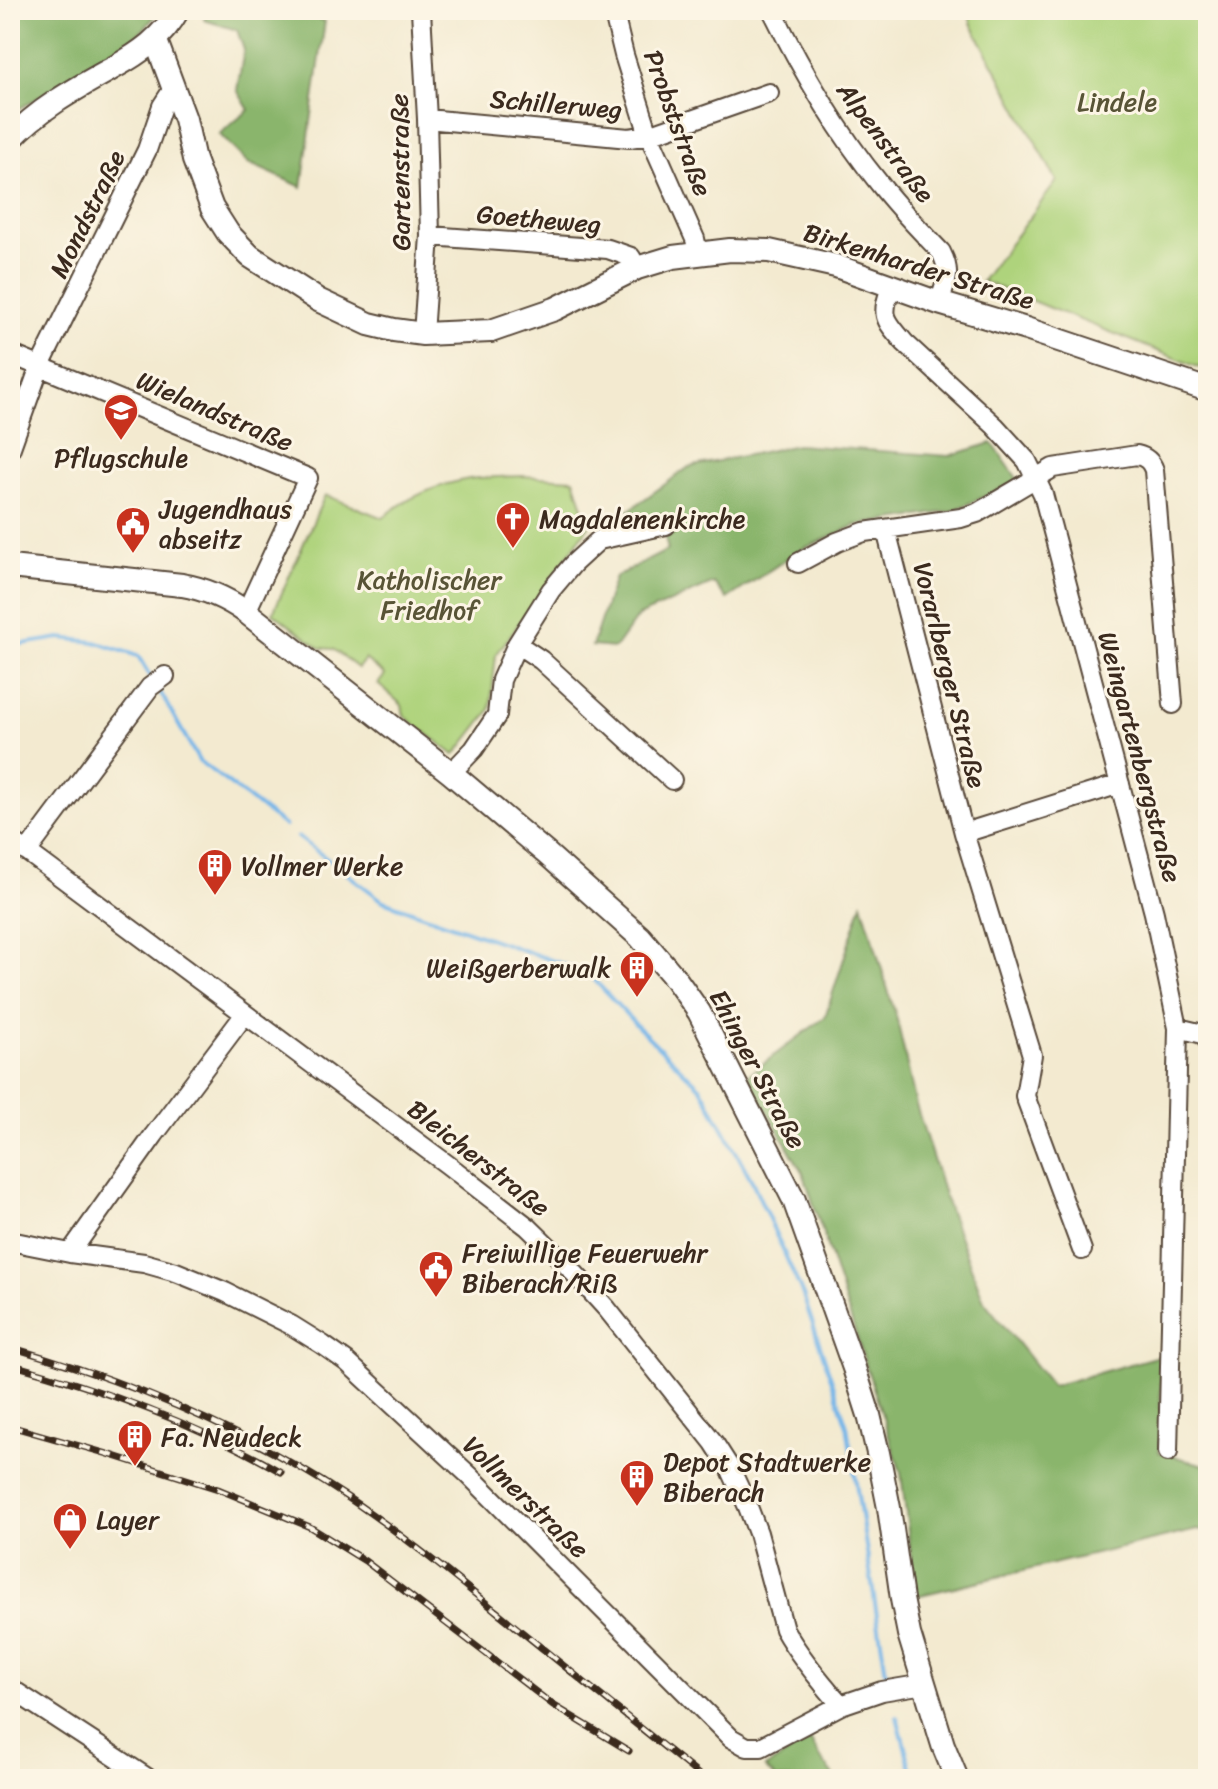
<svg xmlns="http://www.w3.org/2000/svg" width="1218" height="1789" viewBox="0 0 1218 1789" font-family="Sriracha,sans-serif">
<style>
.green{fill:#aed37c;stroke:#747e4d;stroke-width:2}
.forest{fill:#8ab56c;stroke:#627045;stroke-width:2}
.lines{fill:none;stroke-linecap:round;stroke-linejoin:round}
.stream{stroke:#74b5e8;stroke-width:4}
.minor-casing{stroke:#574739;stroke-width:22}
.major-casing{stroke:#574739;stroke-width:26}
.minor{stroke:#fff;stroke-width:18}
.major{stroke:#fff;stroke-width:22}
.rail-casing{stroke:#3b2a1e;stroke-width:7}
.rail{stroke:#fcf5e5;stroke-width:4;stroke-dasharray:12;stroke-linecap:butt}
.labels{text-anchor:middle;stroke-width:6;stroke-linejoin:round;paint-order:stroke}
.park-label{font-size:26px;fill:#585436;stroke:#fcf5e5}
.street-label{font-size:26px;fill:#3b2a1e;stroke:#fcf5e5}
.poi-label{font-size:26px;fill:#3b2a1e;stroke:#fcf5e5;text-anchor:start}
</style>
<rect width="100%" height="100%" fill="#fcf5e5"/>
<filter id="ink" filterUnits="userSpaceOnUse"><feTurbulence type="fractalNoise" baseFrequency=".0125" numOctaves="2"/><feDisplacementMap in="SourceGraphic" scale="16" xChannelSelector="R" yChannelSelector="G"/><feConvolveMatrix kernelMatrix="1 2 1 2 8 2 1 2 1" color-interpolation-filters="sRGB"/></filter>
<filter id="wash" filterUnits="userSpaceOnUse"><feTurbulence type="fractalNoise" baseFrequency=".006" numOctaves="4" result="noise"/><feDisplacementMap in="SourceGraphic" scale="32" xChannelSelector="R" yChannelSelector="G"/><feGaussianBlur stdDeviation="1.8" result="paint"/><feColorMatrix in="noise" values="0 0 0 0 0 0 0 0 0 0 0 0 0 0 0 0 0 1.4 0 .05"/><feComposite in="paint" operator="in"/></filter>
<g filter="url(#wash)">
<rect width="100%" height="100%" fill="#f3ead0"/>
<path class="green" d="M967,10H1208V371L982,281L1057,181L972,25Z
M521,476L574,479L589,526L496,655L490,710L455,755L404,716L402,705L378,684L385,675L365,659L358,668L333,649L320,648L273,613L325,495L383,518C405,498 439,484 469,479C486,477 504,477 521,476Z"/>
<path class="forest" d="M10,10H160L145,28L123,48L10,114Z
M205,10H289L325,21L302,187L248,163L219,134L249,110L237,90L244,50L237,30L204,20Z
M992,443L1019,481L952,511L857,525L800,550L727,599L714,583L638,616L615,648L592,646L615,577L668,550L660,517L624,514L689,467L797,445L949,456Z
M862,903L897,1020L916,1105L947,1204L984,1301L1052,1386L1162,1355L1159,1452L1208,1466V1532L1197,1530L916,1596L901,1473L804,1175L747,1076L825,1017Z
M810,1740L824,1763L837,1779H777L765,1768Z"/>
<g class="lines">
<path class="stream" d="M10,646L60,638L95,642L138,656L152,679
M159,690L199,761L285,826
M298,837L383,901L588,973L637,1026L701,1088L752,1181L803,1295L847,1426L887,1679
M897,1717L910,1765L918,1779"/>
</g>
</g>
<g filter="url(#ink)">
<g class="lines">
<defs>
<path id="minor" d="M421,10L427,119L430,236L423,334
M613,10L624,55L649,135L695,239L698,253
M772,10C802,71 837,131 879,183C898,208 920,230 941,252C952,273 946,282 939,303
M427,119L629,138L649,135L769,93
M430,236L608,249L631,257L637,268
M892,285C880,316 884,319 905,343L995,426L1027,461L1043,494L1154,913L1178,1028L1168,1452
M10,354L308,478L246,612
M10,450L40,366L147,150L162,106L173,89
M886,530L964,833L1032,1055L1025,1096L1082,1250
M798,563L837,542L864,532L961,518L977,513L1053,468L1137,455C1146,457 1151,461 1154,470L1173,704
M517,644L541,660L672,780
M451,773L474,749L497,715L501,680L517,644L551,590L573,564L599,540L666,525
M964,833L1120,784
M10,839L448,1165L528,1227L565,1263L607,1309L714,1443L730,1468L748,1507L758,1533L784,1629C799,1656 820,1681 841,1705
M27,852L150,687L165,676
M1178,1028L1203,1034L1208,1041
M10,1241L70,1253L144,1263L176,1272L225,1292L291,1325L323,1345L347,1362L470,1476L731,1738L747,1747H761L841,1705L882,1691L924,1684
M70,1253L154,1135L245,1014
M10,1688L149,1779"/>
<path id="major" d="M156,41L185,119L194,160L212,208L228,233L250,256L318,300L369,324L394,330L423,334L491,331L555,309L637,268L673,257L730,250L769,251L836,266L939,303L1026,329L1208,390
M10,140C38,109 77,88 113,68C140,53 162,38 178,10
M10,567L182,585C206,589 226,598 246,612L451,773L547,854L640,937L675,978L699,1012L794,1200L854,1368L869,1415L878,1453L889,1508L902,1599L909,1634L943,1745L957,1779"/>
</defs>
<use href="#minor" class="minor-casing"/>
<use href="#major" class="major-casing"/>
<use href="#minor" class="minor"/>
<use href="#major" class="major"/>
<defs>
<path id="rail" d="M10,1347C128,1381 244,1429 347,1497C399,1532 448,1572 496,1611C566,1667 635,1723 704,1779
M10,1364C104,1390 196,1423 281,1472
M10,1426L108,1454L218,1489L310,1527L365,1561L553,1705L629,1751"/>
</defs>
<use href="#rail" class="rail-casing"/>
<use href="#rail" class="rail"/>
</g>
</g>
<defs>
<symbol id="school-pin" viewBox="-11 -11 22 30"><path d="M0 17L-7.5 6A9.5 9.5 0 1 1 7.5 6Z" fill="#c8321e" stroke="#fcf5e5"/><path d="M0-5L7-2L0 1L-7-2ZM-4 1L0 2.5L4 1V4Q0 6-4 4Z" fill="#fff"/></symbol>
<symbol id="church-pin" viewBox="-11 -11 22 30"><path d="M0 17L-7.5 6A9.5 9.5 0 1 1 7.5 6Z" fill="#c8321e" stroke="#fcf5e5"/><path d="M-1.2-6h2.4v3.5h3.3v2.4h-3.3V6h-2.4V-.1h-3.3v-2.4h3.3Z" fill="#fff"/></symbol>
<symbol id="civic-pin" viewBox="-11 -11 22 30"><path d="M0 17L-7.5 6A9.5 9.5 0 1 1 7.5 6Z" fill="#c8321e" stroke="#fcf5e5"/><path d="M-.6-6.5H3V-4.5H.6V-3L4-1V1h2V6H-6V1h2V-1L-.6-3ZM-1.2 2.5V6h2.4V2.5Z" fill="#fff"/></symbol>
<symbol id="building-pin" viewBox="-11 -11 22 30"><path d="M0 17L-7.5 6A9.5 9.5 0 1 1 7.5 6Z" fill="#c8321e" stroke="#fcf5e5"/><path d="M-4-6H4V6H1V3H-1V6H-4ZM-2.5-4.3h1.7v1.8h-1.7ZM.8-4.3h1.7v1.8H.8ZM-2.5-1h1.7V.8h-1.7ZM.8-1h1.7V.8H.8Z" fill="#fff"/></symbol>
<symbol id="shop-pin" viewBox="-11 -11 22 30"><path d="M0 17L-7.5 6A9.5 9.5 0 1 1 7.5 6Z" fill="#c8321e" stroke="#fcf5e5"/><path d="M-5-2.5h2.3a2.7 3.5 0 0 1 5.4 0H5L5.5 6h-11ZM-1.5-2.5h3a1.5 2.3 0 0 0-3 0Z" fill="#fff"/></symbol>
</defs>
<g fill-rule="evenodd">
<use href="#school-pin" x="101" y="391" width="40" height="54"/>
<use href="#church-pin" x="493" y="499" width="40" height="54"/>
<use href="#civic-pin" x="113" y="504" width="40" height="54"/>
<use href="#building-pin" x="195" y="846" width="40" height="54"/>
<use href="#building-pin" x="617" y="948" width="40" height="54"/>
<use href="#civic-pin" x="416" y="1248" width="40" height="54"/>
<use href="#building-pin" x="115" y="1417" width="40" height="54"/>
<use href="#building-pin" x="617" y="1457" width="40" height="54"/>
<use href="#shop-pin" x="50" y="1500" width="40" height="54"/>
</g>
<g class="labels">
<g class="park-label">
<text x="1117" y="111">Lindele</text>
<text x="429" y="589">Katholischer<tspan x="429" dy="30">Friedhof</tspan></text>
</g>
<g class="street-label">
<text transform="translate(556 104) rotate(5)" y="9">Schillerweg</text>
<text transform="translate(678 123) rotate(70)" y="9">Probststraße</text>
<text transform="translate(886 142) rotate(53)" y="9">Alpenstraße</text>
<text transform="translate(400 172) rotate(-91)" y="9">Gartenstraße</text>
<text transform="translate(87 214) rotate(-64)" y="9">Mondstraße</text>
<text transform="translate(539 219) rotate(5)" y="9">Goetheweg</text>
<text transform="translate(919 266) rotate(17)" y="9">Birkenharder Straße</text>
<text transform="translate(215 411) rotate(23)" y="9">Wielandstraße</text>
<text transform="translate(950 675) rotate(76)" y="9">Vorarlberger Straße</text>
<text transform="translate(1140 757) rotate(75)" y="9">Weingartenbergstraße</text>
<text transform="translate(758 1069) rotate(62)" y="9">Ehinger Straße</text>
<text transform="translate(479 1158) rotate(38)" y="9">Bleicherstraße</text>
<text transform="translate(526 1497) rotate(44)" y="9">Vollmerstraße</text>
</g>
<g class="poi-label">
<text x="121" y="467" text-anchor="middle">Pflugschule</text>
<text x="159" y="518">Jugendhaus<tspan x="159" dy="30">abseitz</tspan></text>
<text x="539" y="528">Magdalenenkirche</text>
<text x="241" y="875">Vollmer Werke</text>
<text x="611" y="977" text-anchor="end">Weißgerberwalk</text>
<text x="462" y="1262">Freiwillige Feuerwehr<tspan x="462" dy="30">Biberach/Riß</tspan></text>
<text x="161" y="1446">Fa. Neudeck</text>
<text x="663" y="1471">Depot Stadtwerke<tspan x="663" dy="30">Biberach</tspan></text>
<text x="96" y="1529">Layer</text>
</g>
</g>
<rect width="1218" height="1789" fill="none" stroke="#fcf5e5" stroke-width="40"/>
</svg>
